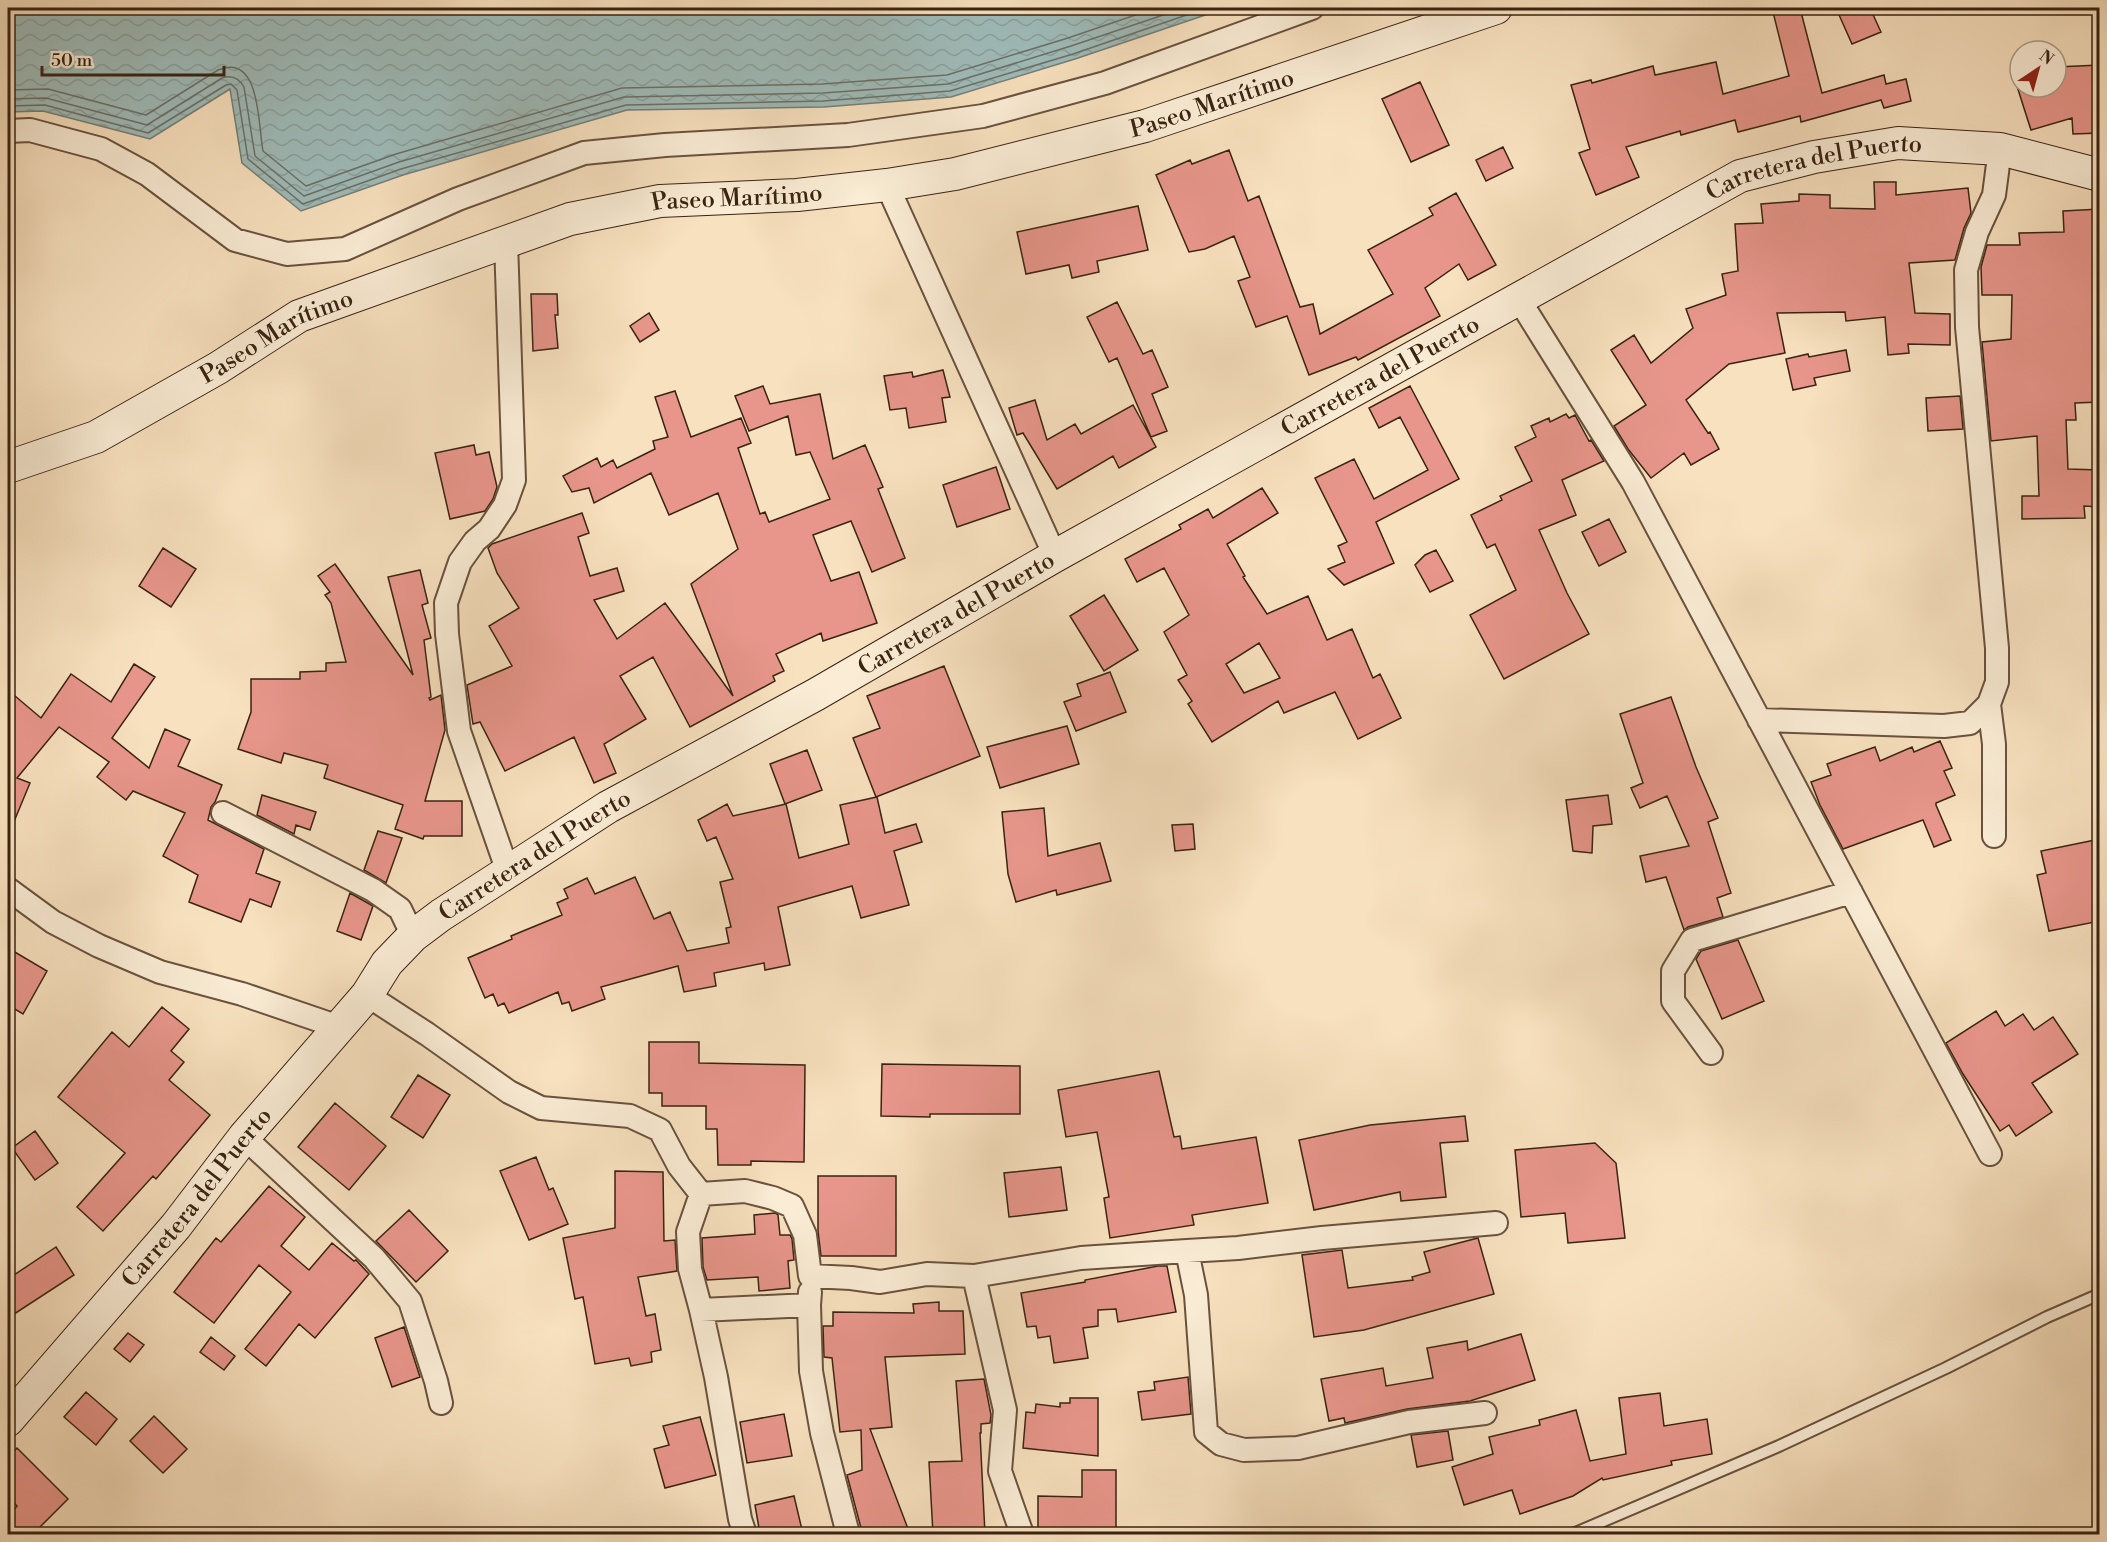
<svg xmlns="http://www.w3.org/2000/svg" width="2107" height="1542" viewBox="0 0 2107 1542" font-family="'Libre Bodoni',serif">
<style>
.water{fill:url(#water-waves);stroke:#767f77;stroke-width:1.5}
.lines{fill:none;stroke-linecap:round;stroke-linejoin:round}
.shore{stroke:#6c7066;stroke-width:1.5}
.building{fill:#e8968b;stroke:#392312;stroke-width:1.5;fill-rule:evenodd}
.lane-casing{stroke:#69523d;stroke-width:14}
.street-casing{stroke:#69523d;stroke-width:26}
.secondary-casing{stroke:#392312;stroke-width:34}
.lane{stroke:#faecd5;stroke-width:10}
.street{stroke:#faecd5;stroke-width:22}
.secondary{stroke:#faecd5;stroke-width:32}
.labels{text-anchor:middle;stroke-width:4.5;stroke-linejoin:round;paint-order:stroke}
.street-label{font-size:24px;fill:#392312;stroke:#faecd5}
</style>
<defs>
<pattern id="water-waves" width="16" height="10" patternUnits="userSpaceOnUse" patternTransform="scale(1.5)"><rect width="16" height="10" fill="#9fbcba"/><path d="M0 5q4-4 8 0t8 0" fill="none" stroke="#8aa19f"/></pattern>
</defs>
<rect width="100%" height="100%" fill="#f8e1bf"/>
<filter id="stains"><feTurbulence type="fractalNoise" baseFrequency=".00333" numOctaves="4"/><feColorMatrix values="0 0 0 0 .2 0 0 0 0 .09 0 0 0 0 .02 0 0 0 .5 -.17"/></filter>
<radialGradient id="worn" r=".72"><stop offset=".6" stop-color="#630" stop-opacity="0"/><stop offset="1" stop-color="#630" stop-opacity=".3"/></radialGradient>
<path class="water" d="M8,8H1226L1075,59L951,97L824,107L627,110L403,175L301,211L242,163L230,89L150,139L43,111L8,112Z"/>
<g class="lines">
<path class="shore" d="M8,90L48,89L146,115L218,70C261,52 258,126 263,151L306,186L396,154L622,88L822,84L947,75L1068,38L1156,8
M8,99L46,98L147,125L222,78C231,75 239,78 244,87L255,156L304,196L399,162L624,97L823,93L948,84L1071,46L1184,8
M8,106L45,105L148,133L226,85L231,84L237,90L248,159L303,204L401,169L626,105L823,101L950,91L1073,54L1207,8"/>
</g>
<path class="building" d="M1772,8H1800L1822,93L1884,75L1886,84L1906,79L1911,101L1884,108L1881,100L1801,122L1800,116L1738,132L1735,120L1681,135L1680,131L1626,147L1639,177L1596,195L1579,153L1590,149L1571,85L1591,80L1592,83L1653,66L1655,75L1716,62L1723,94L1789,76Z
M1836,8H1870L1881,32L1852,44Z
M2100,65V133L2073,134L2072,118L2031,130L2015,80L2020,79V87H2056V67Z
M1420,82L1449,145L1411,162L1382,99Z
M1503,147L1513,168L1486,181L1476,160Z
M1229,150L1248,201L1259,196L1300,307L1313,304L1320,334L1393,294L1368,250L1433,215L1429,208L1456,193L1496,265L1468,280L1459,264L1425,288L1440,316L1358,360L1356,357L1309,375L1287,316L1256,327L1238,281L1250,277L1234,236L1205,249L1189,252L1156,175L1190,160L1192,164Z
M1874,182H1896V195L1968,188L1971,213L1964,228L1955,260L1909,263L1915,313L1950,314V345L1908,344L1909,353L1888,355L1885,317L1846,321L1845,312L1777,313L1785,353L1729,364L1686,400L1708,433L1710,432L1719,449L1691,465L1684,453L1651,478L1628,449L1614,426L1646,405L1611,350L1634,335L1651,363L1693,328L1686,309L1726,295L1722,274L1738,271L1735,224L1763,223L1761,204L1799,201V194L1830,195V208L1875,209Z
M1138,206L1148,250L1097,261L1099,272L1072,278L1069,265L1026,274L1017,232Z
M2100,209V402L2075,403L2076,420H2066L2068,469L2100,470V507L2084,506L2085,518L2022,519V496H2039L2037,436L1991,441L1982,342L2011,339L2012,295H1982L1981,267L1987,245H2020L2019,233L2064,232L2063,211Z
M531,294H557L558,315H555L558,348L533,351Z
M1117,302L1143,354L1152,350L1168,387L1152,394L1167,431L1151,437L1117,358L1109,362L1087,317Z
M649,313L659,330L640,342L630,326Z
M1846,350L1850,371L1814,378L1816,385L1793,390L1786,359L1808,354L1809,357Z
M943,370L950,397L942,398L946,422L909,428L906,408L890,410L884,376L912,372L913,377Z
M763,386L770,404L820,394L833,459L865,445L883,487L878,489L905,558L872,572L851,521L813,535L831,581L859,572L877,623L823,641L821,633L776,654L784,671L773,676L775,681L690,727L653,657L620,676L646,719L604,744L616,773L594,783L574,737L505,771L480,722L473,724L467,685L512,666L489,626L519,608L497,573L488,548L492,544L582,513L589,533L578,537L590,576L617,568L624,591L594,600L617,639L665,603L733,696L691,584L738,549L718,493L669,515L651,473L594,503L589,488L572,492L563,476L597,458L601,467L613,460L617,468L655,449L653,441L668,437L655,397L675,391L691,437L741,418L751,443L738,448L760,514L765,512L769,522L830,499L810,452L796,455L788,416L749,431L735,396Z
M1410,386L1459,479L1376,522L1394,563L1344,585L1328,569L1345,562L1338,546L1347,542L1315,478L1354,459L1374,499L1428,470L1400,417L1379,428L1369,408Z
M1960,396L1963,429L1928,431L1926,398Z
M1035,400L1047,440L1075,424L1081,434L1133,405L1156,447L1119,468L1113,456L1057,489L1023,433L1017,435L1009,408Z
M1566,414L1569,418L1575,415L1589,441L1591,440L1604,461L1562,480L1576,515L1539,530L1567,593L1589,634L1504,679L1470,615L1516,590L1495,544L1487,548L1471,515L1502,500L1500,496L1532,481L1515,447L1536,437L1531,426L1549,418L1550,422Z
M474,445L476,455L489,452L497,487L493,499L485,511L450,519L435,453Z
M996,467L1010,509L957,527L943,485Z
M1262,488L1278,513L1227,544L1245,576L1243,577L1267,614L1308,596L1327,640L1352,629L1373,678L1380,674L1401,718L1358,739L1335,692L1284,713L1278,701L1212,742L1188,704L1192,701L1178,680L1187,675L1164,632L1189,615L1164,568L1137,582L1125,559L1181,529L1179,525L1208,509L1213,518ZM1259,643L1280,678L1244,693L1226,664Z
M1609,519L1626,552L1599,566L1582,532Z
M163,548L196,569L171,607L139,586Z
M1436,550L1453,581L1430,592L1415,565L1425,555Z
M335,564L413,675L388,577L420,570L428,603L422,605L431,638L424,640L431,697L429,698L430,700L441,695L445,730L425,801H462V836H424L423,839L395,829L403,805L324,778L328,765L284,753L281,763L238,749L251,712V679H300V672L326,671V663L346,662L331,603L325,595L330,592L318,576Z
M1104,595L1138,650L1104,671L1070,616Z
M134,664L155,677L112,738L149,768L165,729L190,740L178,766L222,785L215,802L211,807L208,820L264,849L256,873L280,882L271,907L250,899L241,922L189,902L198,875L163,856L185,813L133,791L126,800L97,777L109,762L59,727L17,778L30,783L8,836V690L41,718L71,674L111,702Z
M944,666L980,756L876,797L853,738L880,728L867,696Z
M1110,672L1126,712L1076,731L1064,702L1081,696L1077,684Z
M1671,697L1696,767L1718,818L1708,822L1731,893L1717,898L1723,917L1688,927L1684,930L1666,877L1646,882L1640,856L1689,846L1667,796L1640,808L1631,788L1643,783L1620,714Z
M1067,726L1079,764L1000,788L987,747Z
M1940,741L1952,768L1944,771L1955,795L1936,803V805L1951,840L1934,847L1923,820L1843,849L1820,805L1811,782L1831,775L1827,764L1875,747L1880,761L1912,747L1914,752Z
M807,750L822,790L785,804L770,764Z
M262,795L316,812L310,830L296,825L294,834L257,815Z
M1608,795L1612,824L1593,826L1592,853L1573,851L1566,800Z
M877,797L885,833L916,824L922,842L894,851L909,905L861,918L852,886L778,907L790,965L765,970L764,963L714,973L716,986L684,992L678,966L601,987L605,999L572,1011L569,1002L562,1004L558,992L509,1013L504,1003L498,1006L493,994L485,998L468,958L512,939L511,936L562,915L557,903L568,898L564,889L587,878L595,894L635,877L654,919L670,912L687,951L729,943L726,928L731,927L720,882L733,879L716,837L707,841L698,820L727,804L733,816L786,804L799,858L849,844L840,805Z
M1044,808L1048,856L1100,843L1111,881L1057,895L1056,890L1016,902L1008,874L1002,812Z
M1193,824L1195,849L1175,851L1172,825Z
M378,831L402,838L386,883L364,870Z
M2100,839V921L2049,931L2037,875L2046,873L2041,851Z
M350,893L373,906L361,940L337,931Z
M1738,940L1764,1001L1722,1019L1696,959L1701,951Z
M8,948L47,971L23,1014L8,1005Z
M162,1007L189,1029L171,1051L184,1062L169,1080L210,1115L156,1179L153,1176L103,1231L77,1207L125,1153L58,1097L112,1032L129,1047Z
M1996,1011L2005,1026L2023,1014L2034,1030L2053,1017L2078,1054L2032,1083L2052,1112L2016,1136L2009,1125L2000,1131L1963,1074L1946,1043Z
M649,1042H699V1063L805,1065L804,1162L751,1161V1165H718L717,1129H706V1106H662V1093H649Z
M882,1064L1020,1066V1114H930V1117L881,1116Z
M1159,1071L1174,1137L1180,1136L1182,1149L1256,1137L1268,1203L1192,1215L1194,1225L1110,1238L1104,1198L1109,1197L1097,1132L1066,1137L1058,1090Z
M418,1075L450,1095L423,1138L391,1117Z
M335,1103L386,1146L349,1190L298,1147Z
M1465,1116L1468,1141L1440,1143L1446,1197L1401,1201L1400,1192L1314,1210L1299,1140L1370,1125Z
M35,1131L58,1163L35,1180L12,1148Z
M1595,1143L1616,1163L1625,1238L1568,1243L1565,1213L1521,1217L1515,1150Z
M536,1157L549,1190L553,1188L568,1224L529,1240L500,1171Z
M1061,1167L1067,1210L1009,1217L1004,1173Z
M615,1171L663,1172L664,1241L675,1240L677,1271L638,1277L646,1316L655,1314L661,1350L651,1352L652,1362L631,1366L629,1358L595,1364L583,1297L575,1299L563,1238L615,1228Z
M818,1176H896V1256H821L818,1231Z
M269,1186L305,1217L281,1246L309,1270L332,1243L354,1261L356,1260L369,1274L315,1338L299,1324L266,1366L245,1349L291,1292L259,1265L214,1323L174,1292L216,1238L221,1242Z
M409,1210L448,1251L416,1282L376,1241Z
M775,1213L778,1215L780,1235H790L792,1239L794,1260L788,1261L790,1288L759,1291L758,1277L707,1280L703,1267L702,1238L755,1234L754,1215Z
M1478,1238L1494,1294L1364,1330L1314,1337L1302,1255L1342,1250L1348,1288L1413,1280L1412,1277L1430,1272L1424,1252Z
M56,1247L74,1275L8,1318V1279Z
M1158,1266H1167L1176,1312L1118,1322L1116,1309L1098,1310V1326L1083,1328L1088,1358L1054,1363L1050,1336L1038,1338L1036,1326L1027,1327L1021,1293L1085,1282V1280Z
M939,1302V1311H963L965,1354L885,1357L892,1427L870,1429L910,1534H864L863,1528H861L847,1475L862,1470L861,1430L840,1432L832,1358L824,1357L823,1326H833V1312L914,1313L913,1304Z
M404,1327L420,1377L392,1387L375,1338Z
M128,1333L144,1345L130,1362L114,1349Z
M1521,1334L1535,1380L1470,1401L1407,1409L1345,1423L1344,1418L1329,1421L1321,1379L1383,1368L1386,1386L1433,1378L1427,1348L1467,1341L1468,1350Z
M211,1337L235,1356L224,1370L200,1352Z
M1188,1377L1191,1414L1142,1420L1138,1392L1155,1390L1154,1382Z
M984,1379L991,1415L990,1423L981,1424V1433H980L985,1534H933L929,1462L962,1461L956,1381Z
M86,1392L117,1419L96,1445L64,1417Z
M1660,1393L1664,1426L1707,1419L1712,1454L1671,1461L1672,1465L1603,1480L1602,1478L1573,1496L1520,1514L1512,1490L1464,1505L1452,1467L1493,1454L1489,1437L1540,1425L1539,1420L1576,1410L1590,1461L1626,1454L1619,1398Z
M1070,1398H1098V1456L1023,1448L1026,1412L1035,1413L1036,1404L1060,1407V1403H1070Z
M784,1414L792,1456L747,1463L740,1422Z
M154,1416L187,1449L163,1473L130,1441Z
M700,1417L716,1475L665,1488L654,1449L669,1445L663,1426Z
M1448,1431L1453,1460L1417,1467L1411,1435Z
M17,1448L68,1499L33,1534H8V1516L17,1506L8,1497V1457Z
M1082,1470H1116V1534H1038V1496L1082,1497Z
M794,1496L803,1534H760L755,1505Z"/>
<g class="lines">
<defs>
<path id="lane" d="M1573,1534L1779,1446L1946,1368L2047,1317L2100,1294"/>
<path id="street" d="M8,131L30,130L101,149L147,174L235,240L287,254L345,249L458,199L584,153L665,145L848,135L983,116L1105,83L1312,8
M887,185L1055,556
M506,242L514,480L505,505L489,529L475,541L460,562L446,603L447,634L459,731L508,872
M1518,298L1633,482L1990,1154
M1989,704L1994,744V836
M1759,720L1944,726L1970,723L1989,704L1997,682V648L1967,327L1966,270L1977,232L1994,195L2000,149
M223,813L373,890L400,909L413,936
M8,889L53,922L99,946L160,972L242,994L339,1027
M367,995L427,1034L509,1092L541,1108L630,1116L660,1130L679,1166L701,1194L745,1191L773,1198L792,1206L805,1235L810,1276L851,1278L880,1282L927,1274L974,1276L1081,1258L1187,1251L1196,1295L1206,1432L1221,1444L1244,1450L1298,1448L1409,1422L1485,1413
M1711,1053L1673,1001V971L1692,940L1851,892
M244,1137L374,1258L410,1301L436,1381L441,1403
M701,1194L688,1232L690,1269L701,1310L716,1377L740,1519L745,1534
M1187,1251L1238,1248L1322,1238L1496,1223
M974,1276L1005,1410L1000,1471L1022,1534
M809,1305L811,1371L822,1433L848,1534
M701,1310L809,1305L810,1292"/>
<g id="secondary">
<path id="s1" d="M8,467L96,437L218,368L299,316L570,219L660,201L797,195L887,185L955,174L1145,126L1496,8"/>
<path id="s2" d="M8,1420L176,1226L244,1137L367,995L387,963L413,936L441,915L608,807L815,695L1055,556L1740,176L1814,157L1898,143L2000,149L2100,175"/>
</g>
</defs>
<use href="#lane" class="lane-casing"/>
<use href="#street" class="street-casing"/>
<use href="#secondary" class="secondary-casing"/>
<use href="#lane" class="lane"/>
<use href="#street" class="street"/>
<use href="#secondary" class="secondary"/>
</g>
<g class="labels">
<g class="street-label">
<text dy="8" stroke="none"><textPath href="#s1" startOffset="1272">Paseo Marítimo</textPath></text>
<text dy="8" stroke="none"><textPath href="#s2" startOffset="2236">Carretera del Puerto</textPath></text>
<text dy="8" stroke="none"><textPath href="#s1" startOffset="786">Paseo Marítimo</textPath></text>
<text dy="8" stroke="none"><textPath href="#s1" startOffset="300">Paseo Marítimo</textPath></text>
<text dy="8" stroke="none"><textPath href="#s2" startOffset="1750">Carretera del Puerto</textPath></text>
<text dy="8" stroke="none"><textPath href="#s2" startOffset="1264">Carretera del Puerto</textPath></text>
<text dy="8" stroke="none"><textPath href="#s2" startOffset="778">Carretera del Puerto</textPath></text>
<text dy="8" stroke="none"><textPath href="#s2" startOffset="292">Carretera del Puerto</textPath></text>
</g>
</g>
<rect width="2107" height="1542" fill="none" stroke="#f8e1bf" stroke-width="30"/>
<rect x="9" y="9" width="2089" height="1524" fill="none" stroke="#392312" stroke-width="3"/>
<rect x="15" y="15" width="2077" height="1512" fill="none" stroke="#392312" stroke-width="1.5"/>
<g transform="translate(2038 69) rotate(36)"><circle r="28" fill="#faecd5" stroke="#ad9c87" stroke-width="1.5"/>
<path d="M0-4.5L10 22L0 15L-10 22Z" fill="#8f2418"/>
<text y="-9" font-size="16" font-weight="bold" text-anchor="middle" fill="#392312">N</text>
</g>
<path d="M42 66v9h182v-9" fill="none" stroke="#392312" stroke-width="3"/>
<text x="51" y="66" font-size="18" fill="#392312" stroke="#faecd5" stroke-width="4.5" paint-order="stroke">50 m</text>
<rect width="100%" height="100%" filter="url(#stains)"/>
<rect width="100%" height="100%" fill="url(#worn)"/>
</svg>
